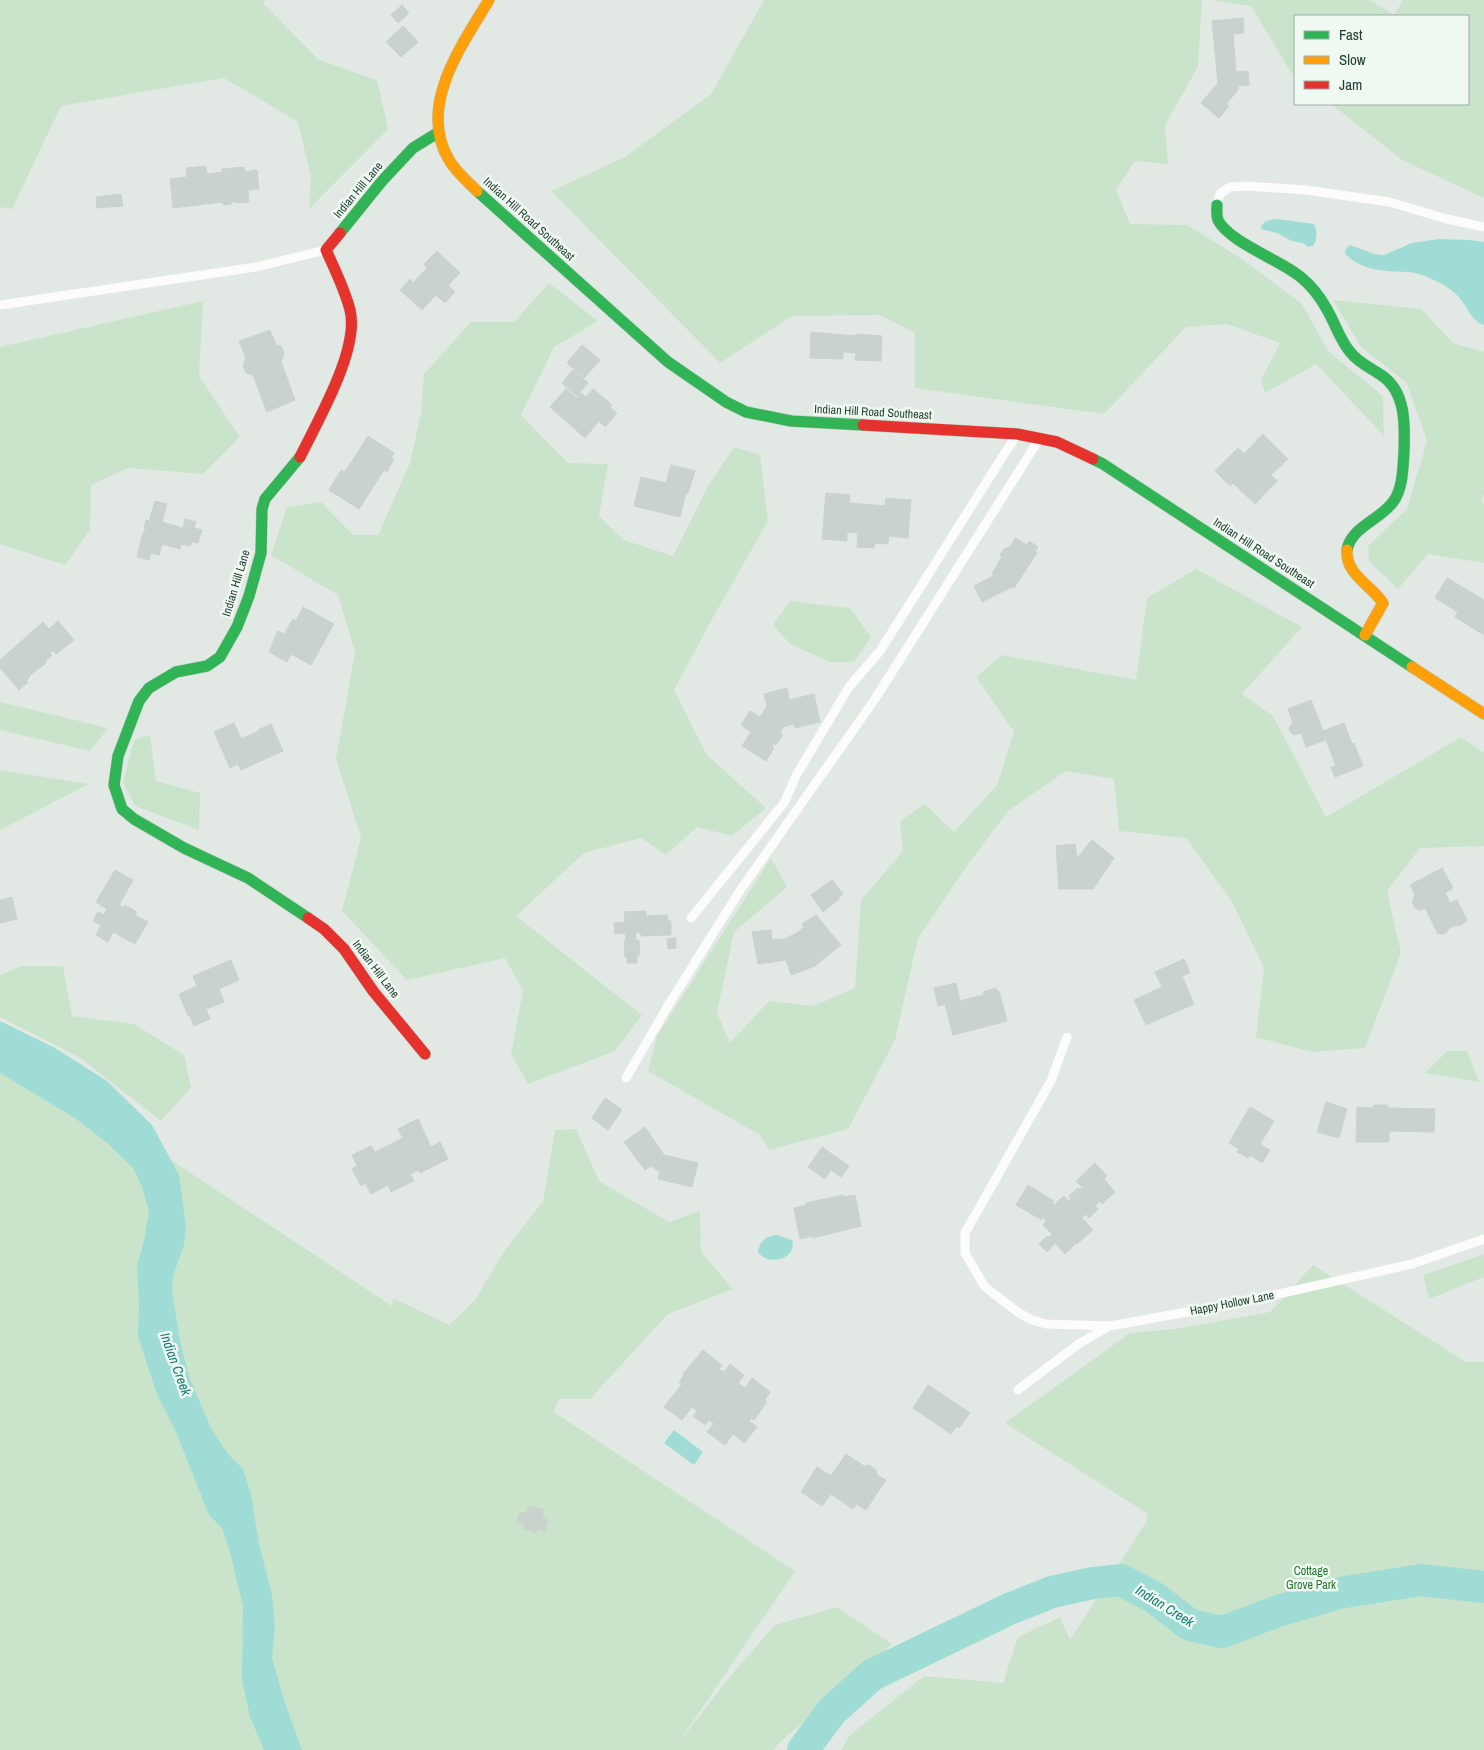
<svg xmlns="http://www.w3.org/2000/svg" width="1484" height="1750" viewBox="0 0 1484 1750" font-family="'Archivo Narrow',sans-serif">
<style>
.green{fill:#cae4cb}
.water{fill:#9fdcd5}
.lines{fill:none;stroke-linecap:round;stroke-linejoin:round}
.river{stroke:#9fdcd5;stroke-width:32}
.building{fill:#cad2cd;stroke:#cbd2cd}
.fast-casing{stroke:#bbc6bf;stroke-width:12}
.slow-casing{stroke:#bbc6bf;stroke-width:12}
.jam-casing{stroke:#bbc6bf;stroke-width:12}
.lane{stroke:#fbfcfb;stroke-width:9}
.fast{stroke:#30b455;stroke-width:11}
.slow{stroke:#ff9f0a;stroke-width:11}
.jam{stroke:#e5322d;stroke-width:11}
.labels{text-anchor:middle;stroke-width:5;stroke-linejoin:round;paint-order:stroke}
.street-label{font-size:12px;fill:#1f3d2e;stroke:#f0f8f2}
.park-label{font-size:12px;fill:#267732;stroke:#f0f8f2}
.water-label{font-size:14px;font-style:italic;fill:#157d75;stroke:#f0f8f2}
</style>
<rect width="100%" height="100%" fill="#e2e9e4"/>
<path class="green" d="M0,0H265L263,3L319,60L377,80L388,129L309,209L311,177L298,122L224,78L61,106L12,209L0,207Z
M764,0H1202L1198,67L1165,125L1168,164L1135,161L1116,190L1130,224L1187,225L1242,259L1302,304L1328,351L1383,396L1384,436L1316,364L1265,393L1261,380L1280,343L1227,324L1186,327L1104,414L915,388V333L880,315L792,316L720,363L551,191L625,157L711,94Z
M1211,0H1370L1394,15L1403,0H1484V198L1402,160L1331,104H1468V16H1295V76L1290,71L1251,6Z
M549,283L598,321L554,347L521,415L568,463L608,464L599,516L624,540L673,556L708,486L734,447L760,455L768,521L711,621L674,690L707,755L766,808L732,836L697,827L666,855L641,838L584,853L516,916L642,1015L615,1051L528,1084L511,1054L523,991L505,958L407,980L342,911L361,837L336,759L355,652L338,595L271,555L287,507L321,502L353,535H378L410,463L421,412L424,374L471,322H514Z
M1333,300L1421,309L1453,343L1484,352V494L1481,502L1484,504V563L1428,554L1398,589L1369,561L1368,546L1407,509L1427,441L1407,383L1361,347Z
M203,301L199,376L240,437L203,474L128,468L91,485L90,530L65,565L0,544V347Z
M1196,569L1302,627L1242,694L1273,716L1326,817L1461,737L1484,753V846L1420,848L1387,891L1401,953L1365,1048L1312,1052L1256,1037L1264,968L1232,902L1186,838L1119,831L1114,779L1066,771L1008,811L964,870L918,938L895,1040L848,1129L769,1150L760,1135L648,1071L657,1036L771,858L787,887L734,932L717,1013L730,1043L769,1001L814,1006L855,988L861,900L903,851L900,821L925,804L954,832L997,785L1014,732L976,677L1002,655L1136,680L1147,598Z
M790,601L850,608L871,637L854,662H830L790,644L773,625Z
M0,702L108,728L90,751L0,730Z
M150,735L156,781L200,793L199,830L135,806L123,783L134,740Z
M0,770L89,784L0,830Z
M22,966H63L72,1016L134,1024L184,1055L191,1088L161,1121L79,1057L0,1017V975Z
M0,1047L392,1306L393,1298L449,1325L475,1300L501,1256L543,1201L555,1130L576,1129L599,1181L669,1222L700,1211L701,1252L733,1289L668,1314L590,1399H559L554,1412L795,1571L677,1745L727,1680L775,1625L837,1607L892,1644L777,1745L774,1750H0Z
M1447,1051H1467L1479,1082L1425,1073Z
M1484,1254V1277L1429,1299L1423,1275Z
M1313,1265L1466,1362H1484V1750H841L850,1735L924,1676L1003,1683L1018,1637L1060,1617L1070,1640L1146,1522L1148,1514L1005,1423L1130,1333L1175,1329L1270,1312Z"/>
<path class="water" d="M1277,219L1314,224C1318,231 1317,240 1313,246L1308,247L1303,243L1292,241L1277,233L1261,229C1262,220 1270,220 1277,219Z
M1439,239L1470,240L1484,242V325C1471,321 1469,309 1461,300C1456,293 1448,287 1440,283C1430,278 1418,272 1407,272C1383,271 1363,271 1345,254L1346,249L1350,245L1374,254L1384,255L1412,243Z
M0,1021L55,1048L107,1081L152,1125L179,1175L186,1227L184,1245L173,1276L172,1290L180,1341L189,1377L211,1428L228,1454L243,1469L251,1495L259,1544L272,1595L275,1627L272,1658L285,1703L302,1750H264L250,1717L242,1679L243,1606L230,1552L222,1528L209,1515L176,1432L157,1394L138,1336L139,1305L137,1266L144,1241L149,1211L142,1187L133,1168L106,1142L75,1118L0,1073Z
M777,1235L792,1240C798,1259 768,1267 758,1252C760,1241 766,1236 777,1235Z
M674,1430L703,1452L694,1465L664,1443Z"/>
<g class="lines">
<path class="river" d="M803,1750L832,1711L872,1675L1009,1609L1052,1592L1093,1583L1121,1580L1155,1598L1190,1625L1222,1632L1278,1611L1339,1593L1421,1580L1484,1587"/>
</g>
<path class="building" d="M402,5L409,13L398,23L391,15Z
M1243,18L1244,33L1233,34L1236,72L1248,71L1249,85L1238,86V90L1226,104L1229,106L1219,118L1201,103L1218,83L1212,21Z
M403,26L418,42L401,57L386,42Z
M206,166L207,174L223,172L222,169L244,167L245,172L257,170L259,189L248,190L249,202L236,203L234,201L231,204L224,205L222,202L173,208L170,179L187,177L186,168Z
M121,194L123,206L97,208L96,197Z
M437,251L460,273L448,285L455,292L445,303L436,295L422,310L400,290L410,279L413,283L427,268L424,264Z
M270,330L276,345L281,346L284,354L281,361L295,400L267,412L253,375L246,373L243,366L246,358L239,341Z
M811,332L856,336V334L882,336L881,361L855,360L856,353L843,352V359L810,358Z
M582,345L600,360L584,378L567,363Z
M573,370L588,383L577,396L562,383Z
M566,389L577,398L581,393L586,397L593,389L612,405L610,407L617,413L605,427L599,421L585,438L550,407Z
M1263,434L1288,459L1271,475L1277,481L1255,504L1233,483L1230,486L1215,471L1238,448L1244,454Z
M368,436L394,453L391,458L394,459L387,472L384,470L359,509L329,490L341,470L345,472Z
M671,465L695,471L688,493H686L680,517L634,506L641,477L666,483Z
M826,493L850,495L849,503L885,506L886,498L911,500L908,538L889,536L888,544L875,543L874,548L857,547L858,533L847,532V541L822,539Z
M155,501L167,504L162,522L183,528L185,519L196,522L194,528L202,530L198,543L192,542L190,546L181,544L180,549L162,544L159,555L151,553L149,560L137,557L142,536L146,528H144L146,520L149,521Z
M1015,538L1027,545L1029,541L1038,547L1035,551L1037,553L1014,588L1012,587L982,602L974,586L995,575L992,574L1002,556L1000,555L1004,549L1010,547Z
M1447,578L1484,600V635L1455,617L1458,612L1435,598Z
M303,607L334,624L311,665L291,654L287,662L269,652L278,631L284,634L293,619L296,621Z
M58,621L74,640L56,654L53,651L50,653L52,655L45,662L46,663L29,676L30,677L26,681L28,682L19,690L0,668V660L43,622L49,629Z
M787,688L789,700L814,694L820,722L795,728L794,724L783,727L780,733L783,734L776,745L773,743L772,746L774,748L766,761L742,746L751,732L741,725L750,711L760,717L767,706L764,694Z
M1311,700L1323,731L1344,723L1352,744L1354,743L1363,766L1335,777L1331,767L1336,766L1326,740L1306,747L1301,733L1294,735L1291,733L1289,728L1293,723L1288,709Z
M234,723L241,739L259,731L258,730L271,724L283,751L241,770L238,764L230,768L214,732Z
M1092,840L1114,858L1093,889H1059L1056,846L1075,844L1077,858Z
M1442,868L1453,888L1445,893L1450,903L1457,900L1467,920L1460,926L1456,925L1448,929L1447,932L1443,934H1438L1425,908L1421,910L1415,908L1412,902L1415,895L1410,885Z
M115,870L133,880L119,905L124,908L125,905L137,912L135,915L148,922L135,944L113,932L108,942L96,935L101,925L93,921L98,912L104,915L107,909L96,902Z
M832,880L843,894L838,898L839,899L823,912L811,895Z
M12,897L17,919L0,923V900Z
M646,911V916L667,915L668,921H671V935L642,936L639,932H636V940H639L640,955H637V963H627V957H625L624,941L626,940L625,933L615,934L614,923L625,922L624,912Z
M816,915L841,945L815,966L791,975L786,960L758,964L752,932L771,930L772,940L784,939L797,933L804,927L802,924Z
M676,938V948L668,949L667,939Z
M1184,959L1190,973L1182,976L1194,1004L1146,1025L1134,1000L1162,987L1155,972Z
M231,960L239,980L219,989L224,1002L206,1009L210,1019L194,1026L190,1016H188L179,994L197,986L193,976Z
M956,983L960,1001L984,995L983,992L996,988L997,991H999L1007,1021L953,1035L945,1004L938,1006L934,988Z
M605,1098L622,1110L608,1130L592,1118Z
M1326,1102L1347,1109L1339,1138L1317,1132Z
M1374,1105H1388V1108L1435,1109L1434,1132L1389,1131V1142H1356L1357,1107L1373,1108Z
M1250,1107L1274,1121L1260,1144L1270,1150L1262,1163L1250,1155L1248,1158L1237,1152L1239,1149L1229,1143Z
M418,1119L431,1147L440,1142L448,1159L420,1173L419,1170L410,1174L414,1181L391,1192L388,1185L371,1194L365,1183L361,1186L352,1169L357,1166L352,1155L371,1146L375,1152L403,1138L398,1129Z
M645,1127L664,1155L698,1163L692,1187L658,1179L660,1172L651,1166L645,1170L624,1142Z
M822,1147L849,1166L841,1177L831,1170L825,1179L808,1167Z
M1095,1163L1107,1176L1104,1179L1115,1192L1102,1204L1100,1201L1095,1206L1098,1209L1089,1218L1086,1214L1082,1218L1093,1230L1077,1244L1076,1243L1065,1254L1055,1243L1047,1252L1039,1244L1047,1236L1048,1238L1052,1234L1043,1225L1046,1221L1043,1217L1042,1220L1016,1205L1028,1185L1054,1201L1052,1204L1054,1205L1064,1196L1069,1202L1071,1198L1069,1196L1078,1188L1079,1189L1083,1188L1076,1181Z
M843,1195L844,1197L855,1195L861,1226L813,1238V1236L800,1239L794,1208L807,1205L806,1203Z
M703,1350L722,1365L719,1369L724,1372L730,1364L744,1375L738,1383L745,1388L752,1378L770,1392L765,1400L767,1402L754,1420L751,1418L749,1421L757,1427L744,1443L733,1434L725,1445L707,1432L714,1423L709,1420L705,1425L693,1416L697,1411L692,1407L682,1420L664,1407L682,1384L679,1382L684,1375L683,1374Z
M928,1385L970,1413L959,1428L957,1426L951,1434L913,1408Z
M846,1454L864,1466L869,1465L876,1470L877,1475L886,1480L866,1510L856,1504L853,1509L831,1494L822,1506L801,1492L817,1467L831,1476Z
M529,1506L544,1510L542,1518L548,1520L545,1531L538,1529L536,1533L523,1529L525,1524L517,1522L520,1512L526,1514Z"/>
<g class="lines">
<defs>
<path id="fast" d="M477,191L668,362L726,402L746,412L791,421L863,425
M1217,205C1217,210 1216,215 1218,220C1228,241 1279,260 1298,275C1313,286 1323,301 1331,317C1337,329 1342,343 1351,353C1359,363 1371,368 1381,375C1406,391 1405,425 1404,451C1403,467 1403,489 1393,502C1380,520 1351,527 1347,550
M340,233L382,181L413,148L439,132
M300,457L265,499L262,509L261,553L249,596L237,627L220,657L207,666L176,672L149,688L139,701L118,756L114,785L122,809L134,819L184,848L248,878L308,918
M1093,459L1103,464L1412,667"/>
<path id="slow" d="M477,191C467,181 456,172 449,160C417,106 462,45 489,0
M1347,550C1345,574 1371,585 1383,603L1365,635
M1412,667L1484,714"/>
<path id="jam" d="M863,425L1017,434L1057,442L1093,459
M300,457C317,422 360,349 350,310C345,290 335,270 326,250L340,233
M308,918L324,929L344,949L373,991L425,1054"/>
</defs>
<use href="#fast" class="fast-casing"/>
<use href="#slow" class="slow-casing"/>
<use href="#jam" class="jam-casing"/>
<path class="lane" d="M1217,204L1220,194L1230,187L1246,186L1306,190L1389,202L1447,219L1484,227
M0,305L256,267L326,250
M691,918L784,803L797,774L849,687L880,651L1015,437
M1067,1037L1051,1081L965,1233V1253L985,1287L1019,1313L1032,1320L1046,1324L1110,1326L1247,1301L1412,1264L1484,1239
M626,1078L669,1004L739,892L875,699L1038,441
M1018,1390L1077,1345L1109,1326"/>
<use href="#fast" class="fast"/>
<use href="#slow" class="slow"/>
<use href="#jam" class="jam"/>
</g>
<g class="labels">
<g class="street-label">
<text transform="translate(358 190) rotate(-50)" y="4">Indian Hill Lane</text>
<text transform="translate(529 219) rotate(42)" y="4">Indian Hill Road Southeast</text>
<text transform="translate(873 412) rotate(3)" y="4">Indian Hill Road Southeast</text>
<text transform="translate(1264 553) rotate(33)" y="4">Indian Hill Road Southeast</text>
<text transform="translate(236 583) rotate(-73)" y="4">Indian Hill Lane</text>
<text transform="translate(376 969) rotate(53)" y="4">Indian Hill Lane</text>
<text transform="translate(1232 1303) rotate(-11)" y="4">Happy Hollow Lane</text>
</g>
<g class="park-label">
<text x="1311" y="1575">Cottage<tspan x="1311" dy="14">Grove Park</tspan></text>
</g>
<g class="water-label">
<text transform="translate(176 1364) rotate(70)" y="5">Indian Creek</text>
<text transform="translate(1165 1606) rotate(32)" y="5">Indian Creek</text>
</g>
</g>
<rect x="1294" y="15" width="175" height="90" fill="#f0f8f2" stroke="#9cada4"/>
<rect x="1304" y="31" width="25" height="8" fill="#30b455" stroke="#9cada4"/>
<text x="1339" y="40" font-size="15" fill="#1f3d2e">Fast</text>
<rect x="1304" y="56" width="25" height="8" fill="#ff9f0a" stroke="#9cada4"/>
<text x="1339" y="65" font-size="15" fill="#1f3d2e">Slow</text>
<rect x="1304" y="81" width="25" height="8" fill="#e5322d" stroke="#9cada4"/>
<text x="1339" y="90" font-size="15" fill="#1f3d2e">Jam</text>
</svg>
